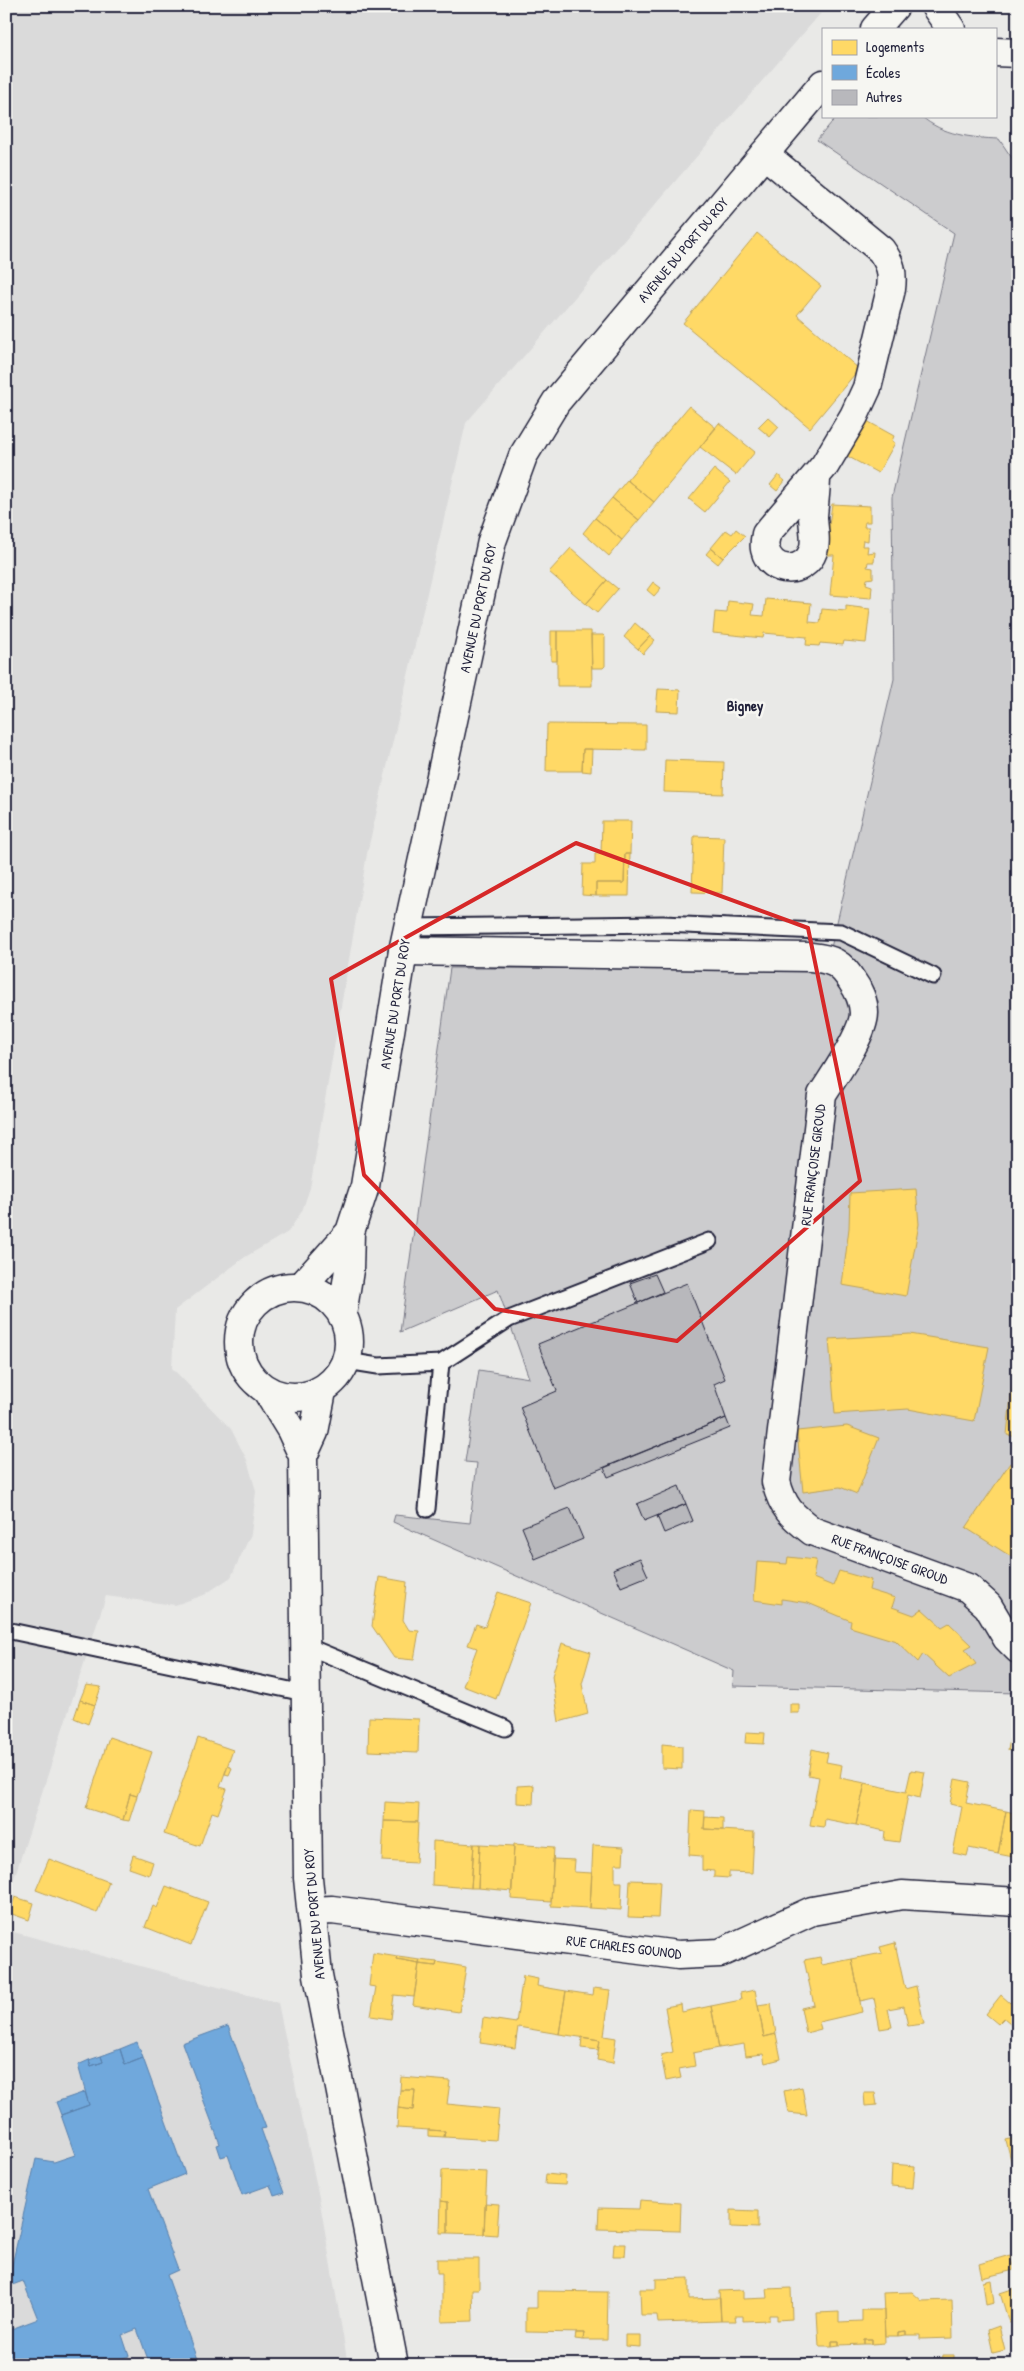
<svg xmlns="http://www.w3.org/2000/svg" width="1024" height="2371" viewBox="0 0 1024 2371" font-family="'Patrick Hand',sans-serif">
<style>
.built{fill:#dadada}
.green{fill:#ccccce;stroke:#777784}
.water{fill:#a5a5ac;stroke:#71717f}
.homes{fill:#ffd966;stroke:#bda259}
.schools{fill:#6fa8dc;stroke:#5880ac}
.building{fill:#b8b8bc;stroke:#22223b}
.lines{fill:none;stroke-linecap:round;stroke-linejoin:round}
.lane-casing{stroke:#22223b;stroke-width:19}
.street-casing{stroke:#22223b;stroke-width:31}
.secondary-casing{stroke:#22223b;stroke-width:31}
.lane{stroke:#f6f6f2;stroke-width:15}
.street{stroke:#f6f6f2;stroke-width:28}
.secondary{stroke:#f6f6f2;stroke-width:28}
.marked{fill:none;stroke:#d62828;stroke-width:4;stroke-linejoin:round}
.labels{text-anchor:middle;stroke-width:5;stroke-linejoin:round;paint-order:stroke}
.street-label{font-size:14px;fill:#22223b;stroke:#f6f6f2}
.neighbourhood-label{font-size:15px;font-weight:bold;fill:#22223b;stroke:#f6f6f2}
</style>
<rect width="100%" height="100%" fill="#e9e9e7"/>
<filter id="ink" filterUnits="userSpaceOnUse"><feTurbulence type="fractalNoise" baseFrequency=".02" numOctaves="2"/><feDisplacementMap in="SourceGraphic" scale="10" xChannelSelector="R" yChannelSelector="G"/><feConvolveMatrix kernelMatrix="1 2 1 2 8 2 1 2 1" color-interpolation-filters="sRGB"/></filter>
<g filter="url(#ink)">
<path class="built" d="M6,6H827L466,423L367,854L310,1188L302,1211L288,1232L245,1257L175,1310L172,1368L231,1429L247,1460L256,1491L251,1534L231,1577L204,1595L175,1605L106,1596L6,1903Z
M6,1930L278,2003L319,2197L348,2365H6Z"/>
<path class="green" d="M837,116H921C942,135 972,138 999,139L1018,167V1693L733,1686L734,1671L393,1522L395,1515L470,1523L477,1463L465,1462L479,1370L529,1378L498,1290L400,1332L450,968L826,969L894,679L892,497L954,233L817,140Z"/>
<path class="water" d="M6,1722L12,1738L6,1756Z"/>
<path class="homes" d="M757,233L821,286L797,315L859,369L810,428L683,323Z
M689,406L716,428L654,502L627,480Z
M768,417L779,427L770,437L758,427Z
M867,421L894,436L892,441L895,443L878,473L847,456Z
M719,423L755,452L736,475L700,447Z
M714,469L730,482L705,512L689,499Z
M778,475L785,481L777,491L770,485Z
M627,480L654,502L639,520L612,498Z
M612,498L639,520L622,540L595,518Z
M832,504L870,506V522H865L864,527H869L868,541L863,540L862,546H868L867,553L875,552L874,562H868L867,567L873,568V578L867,579L866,584L872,586L871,598L830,595L834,555H825Z
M595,518L622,540L609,556L583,533Z
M736,529L745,536L723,558L711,548L726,530L732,534Z
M571,548L607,580L586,604L549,572Z
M711,548L723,558L718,564L706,554Z
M607,580L618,589L597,613L586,604Z
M653,582L661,588L654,596L647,590Z
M766,599L811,603L809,622L820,623L822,609L846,611V606L870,609L866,643L844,641L843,645L820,643L819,646L806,645L807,637L764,633L763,638L713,633L715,612L727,613L728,601L754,604L752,615L764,616Z
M635,623L650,636L638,649L624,637Z
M551,631H557V661H551Z
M557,631H591L592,686H557Z
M591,635H603L605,637V666L603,668H592Z
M650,636L655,640L643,654L638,649Z
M658,689L680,690L679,712L656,711Z
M547,724L646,725V750L583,749L582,771H546Z
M583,749H592L591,772L582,771Z
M665,760L724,762L723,794L664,792Z
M602,821H631L630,854H625L624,883H596V896L582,895L583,864H595V854H601Z
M694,836L724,837L722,893L692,892Z
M625,854H630L629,896H596V883H624Z
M916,1189L919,1224L906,1296L842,1285L849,1228L850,1193Z
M910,1334L989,1347L974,1421L908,1409L835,1414L829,1339Z
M1015,1358L1018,1359V1437L1007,1435Z
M847,1426L879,1438L857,1494L840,1487L803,1492L797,1431Z
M1010,1463L1018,1468V1561L966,1528Z
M788,1557L816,1560L813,1578L833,1586L839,1571L871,1580L869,1590L895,1598L892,1607L914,1615L922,1609L942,1627L949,1623L972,1645L965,1649L976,1664L949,1678L923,1654L918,1662L896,1641L850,1627L851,1621L808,1603L782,1599V1604L754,1600L757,1562L787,1564Z
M379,1577L407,1582L403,1620L409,1630L419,1631L414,1660L394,1658L372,1626Z
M498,1592L531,1603L496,1699L463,1686L477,1648L468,1645L476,1624L485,1627Z
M562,1643L591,1652L582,1684L588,1714L559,1722L552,1676Z
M86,1685L101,1687L95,1705L80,1700Z
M80,1700L95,1705L88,1724L74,1718Z
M790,1704H799V1713H790Z
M369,1717L419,1719L418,1753L368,1751Z
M746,1732L765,1733L764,1744L745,1743Z
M109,1737L152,1752L137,1796L130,1794L123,1820L86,1808Z
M198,1738L233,1750L220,1787L227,1789L218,1814L212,1812L200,1846L164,1834Z
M1010,1739L1017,1740L1015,1752L1008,1750Z
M662,1744L682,1746V1769L662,1768Z
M812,1749L828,1753L826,1762L842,1765L840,1778L865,1783L856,1825L825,1819L824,1827L810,1825L819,1777L808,1775Z
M228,1766L232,1768L229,1775L225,1774Z
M911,1770L925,1772L920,1798L908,1795L899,1842L884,1840L885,1831L856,1825L865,1783L906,1792Z
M955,1779L970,1782L966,1803L1006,1811L998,1854L969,1848L967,1856L953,1853L962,1807L950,1804Z
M534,1785L533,1804L517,1803V1786Z
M130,1794L137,1796L129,1821L123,1820Z
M385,1802L419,1804L418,1822L384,1821Z
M691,1810L705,1811L704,1829L754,1832L752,1873L729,1872V1878L714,1877V1871L702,1870V1856L689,1855Z
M1006,1811L1018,1814V1858L998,1854Z
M705,1817L723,1818V1830L704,1829Z
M384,1821L418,1822L416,1863L382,1861Z
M433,1841L474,1844L471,1888L432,1885Z
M474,1844H480L478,1888H471Z
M480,1844L514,1846L512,1891L478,1888Z
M514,1844L554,1847L551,1902L511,1899Z
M593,1845L624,1847L623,1864H615V1882H622L621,1910L590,1908Z
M133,1855L153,1862L149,1875L129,1868Z
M49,1859L109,1882L97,1913L36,1890Z
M553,1859L575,1860L574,1872L592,1873L590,1908L551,1906Z
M630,1880L660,1881L658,1918L628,1917Z
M166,1886L208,1902L191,1945L145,1927L153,1906L157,1908Z
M15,1897L34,1903L29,1920L9,1913Z
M895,1943L905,1989L916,1986L924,2024L908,2026L904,2006L888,2009L892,2027L880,2029L874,1998L860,2001L852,1959L882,1953L880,1947Z
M373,1953L398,1957L397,1960L419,1964L414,1997L394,1995L391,2019L371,2016L376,1987L369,1986Z
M398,1957L420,1960L419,1964L397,1960Z
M820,1957L822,1965L852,1959L862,2012L819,2022L821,2029L806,2033L801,2008L814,2005L804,1960Z
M420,1960L437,1962L436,1966L419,1964Z
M437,1962L466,1967L459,2012L413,2005L419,1964L436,1966Z
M523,1976L538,1979L537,1986L566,1991L559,2034L518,2027L515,2048L480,2043L483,2018L516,2023Z
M594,1988L610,1990L604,2036L616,2038L613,2063L597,2060L600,2040L559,2034L566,1991L593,1995Z
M755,1990L764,2037L776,2034L781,2059L765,2063L763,2054L746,2056L744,2044L719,2048L711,2006L741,2000L740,1993Z
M1001,1995L1010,2003L1018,1995L1016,2028L1004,2018L998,2024L986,2014Z
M771,2003L776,2034L764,2037L758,2005Z
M681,2004L682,2012L711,2006L719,2048L693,2053L695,2066L679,2069L681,2078L666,2081L661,2055L673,2052L665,2007Z
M582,2037L600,2040L598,2050L581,2048Z
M401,2077L450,2081L447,2104L499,2109L496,2140L444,2137L445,2131L397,2128L398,2108L413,2110L415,2090H400Z
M802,2087L807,2115L788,2113L784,2091Z
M400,2090H415L413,2110L398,2108Z
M864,2093H875L877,2105L865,2106Z
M428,2130L445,2131L444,2137L428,2136Z
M1018,2137V2154L1010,2156L1006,2140Z
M1018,2154V2170L1014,2171L1010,2156Z
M892,2164L915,2166L913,2188L891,2186Z
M442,2170L487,2172L484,2234L448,2233V2202L441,2201Z
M546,2174L566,2176L565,2185L545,2184Z
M640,2200L681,2203L680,2231L598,2229L599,2208L639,2209Z
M441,2201L448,2202V2233H440Z
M485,2203L499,2204L497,2235L484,2234Z
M731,2210L758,2211V2228L731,2227Z
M614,2244H626L625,2256H613Z
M1010,2255L1014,2270L982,2278L979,2264Z
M437,2259H479V2289H472L473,2321L442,2322V2273H437Z
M689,2278V2299L720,2298L721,2321L658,2323L657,2315H641L640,2289H656V2279Z
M991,2280L994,2303L986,2305L983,2282Z
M1018,2287V2321L1009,2323L1000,2293Z
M791,2288L792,2319L777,2320V2315H769V2320L743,2321V2316H735L736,2321H721L719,2291L743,2290V2299L768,2298L767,2289Z
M537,2291L608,2292L607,2340H583L584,2333L526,2332V2308H537Z
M912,2292L922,2301L952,2300L953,2338L920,2339V2335H906V2331L898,2332V2336H885L883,2293Z
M862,2310H884L885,2343L872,2344V2339H864V2344L839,2345V2341H832V2346H819L817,2313L839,2312V2322L862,2321Z
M999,2326L1005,2350L993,2353L988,2330Z
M906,2331V2335L898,2336V2332Z
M576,2333H584L583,2340L575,2339Z
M625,2335H640V2347L625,2346Z
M864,2339H872V2344H864Z
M832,2341H839V2345L832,2346Z
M942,2355H954V2362H942Z"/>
<path class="schools" d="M228,2026L266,2128L261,2129L284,2193L274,2196L270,2185L242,2195L228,2155L221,2157L217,2145L220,2144L182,2043Z
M137,2042L143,2058L125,2065L120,2049Z
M120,2049L125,2065L143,2058L185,2174L148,2189L178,2270L167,2275L199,2365H150L137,2329L122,2335L129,2356L111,2362L112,2365H6V2331L38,2319L23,2281L7,2287L36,2159L54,2162L75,2155L61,2115L89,2105L78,2065L89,2060L91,2066L103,2062L101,2056Z
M101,2056L103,2062L91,2066L89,2060Z
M85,2092L89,2105L61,2115L56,2102Z"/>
<path class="building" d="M655,1274L663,1292L638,1303L630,1283Z
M687,1283L725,1379L714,1384L726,1418L553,1488L520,1407L557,1391L538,1344Z
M726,1418L730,1428L608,1477L604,1468Z
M679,1486L686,1504L644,1521L637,1504Z
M686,1504L693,1521L664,1533L657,1516Z
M570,1508L583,1539L535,1559L522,1527Z
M640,1558L648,1576L621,1587L613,1569Z"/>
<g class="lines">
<defs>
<path id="lane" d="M408,927L663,924L841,932L933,976
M347,1361L378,1366L441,1363L427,1509
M441,1363L509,1319L709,1241
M6,1630L304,1693
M304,1645L505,1728"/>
<path id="street" d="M764,154L881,250C891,264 893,272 891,289L867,388L854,416L825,465L766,534C765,539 764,545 765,549C771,575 805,574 813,551C817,541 813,527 813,516C814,503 816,490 816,477
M403,951L811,957C832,959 841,963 852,981C858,989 864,1002 864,1013C864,1034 833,1077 822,1095L776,1482C783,1508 791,1515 812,1531L968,1588L988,1606L1007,1638L1018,1649
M312,1911L332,1910L678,1955L720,1953L812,1911L902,1895L1018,1902"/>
<path id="secondary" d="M935,6L951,29
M875,29L895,6
M995,52L1018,53
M239 1342a55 55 0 1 1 110 0a55 55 0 1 1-110 0Z
M301,1287L350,1232
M342,1315L349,1270L350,1232L365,1186L403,951L492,541L523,456L556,402L823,84
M267,1391L291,1430L303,1456
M322,1391L314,1432L303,1456L308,1878L318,1975L394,2365"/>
</defs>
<use href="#lane" class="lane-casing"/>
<use href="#street" class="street-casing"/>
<use href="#secondary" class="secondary-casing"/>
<use href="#lane" class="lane"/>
<use href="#street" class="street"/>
<use href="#secondary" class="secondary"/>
</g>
</g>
<path class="marked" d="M576,843L808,928L860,1181L677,1341L495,1309L364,1175L331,979Z"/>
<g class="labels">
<g class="street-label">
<text transform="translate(683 250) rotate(-50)" y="5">AVENUE DU PORT DU ROY</text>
<text transform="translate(478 608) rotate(-78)" y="5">AVENUE DU PORT DU ROY</text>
<text transform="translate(395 1004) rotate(-81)" y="5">AVENUE DU PORT DU ROY</text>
<text transform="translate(813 1165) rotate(-83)" y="5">RUE FRANÇOISE GIROUD</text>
<text transform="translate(890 1559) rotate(20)" y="5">RUE FRANÇOISE GIROUD</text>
<text transform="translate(314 1914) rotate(-95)" y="5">AVENUE DU PORT DU ROY</text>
<text transform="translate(624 1947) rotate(7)" y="5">RUE CHARLES GOUNOD</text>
</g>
<g class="neighbourhood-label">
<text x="745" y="711">Bigney</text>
</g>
</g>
<rect width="1024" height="2371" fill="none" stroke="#f6f6f2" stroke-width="25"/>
<rect x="12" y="12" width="999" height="2346" fill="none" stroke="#22223b" stroke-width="2" filter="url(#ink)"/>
<rect x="822" y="28" width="175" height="90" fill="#f6f6f2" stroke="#a1a1a9"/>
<rect x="832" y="40" width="25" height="15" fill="#ffd966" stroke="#a1a1a9"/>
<text x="866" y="52" font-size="15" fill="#22223b">Logements</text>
<rect x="832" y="65" width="25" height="15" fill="#6fa8dc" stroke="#a1a1a9"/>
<text x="866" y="78" font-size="15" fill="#22223b">Écoles</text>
<rect x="832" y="90" width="25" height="15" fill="#b8b8bc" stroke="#a1a1a9"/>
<text x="866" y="102" font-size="15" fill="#22223b">Autres</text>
</svg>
